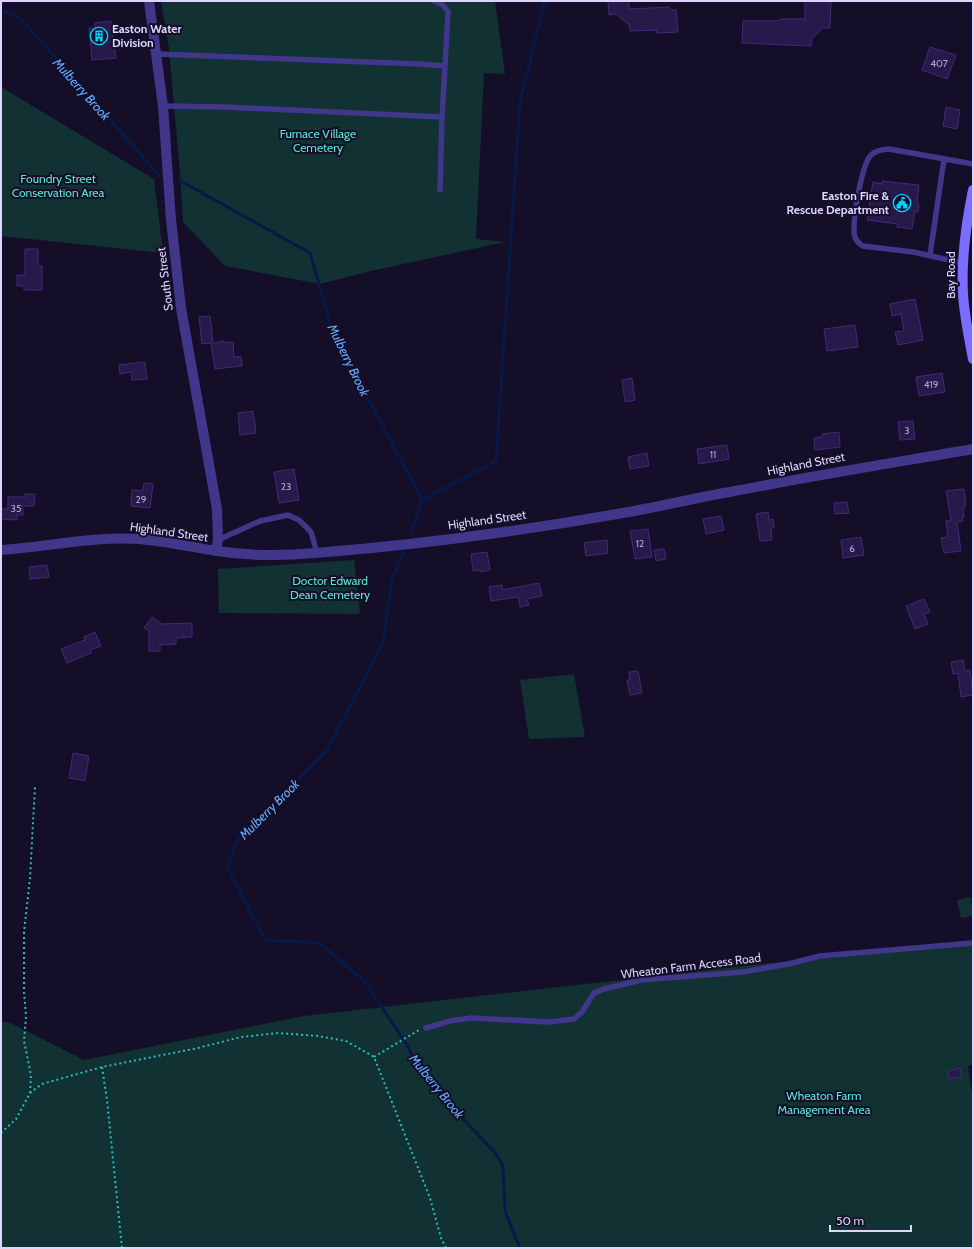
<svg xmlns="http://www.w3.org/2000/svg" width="974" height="1249" viewBox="0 0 974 1249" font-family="Cabin,sans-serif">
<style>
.green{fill:#113133}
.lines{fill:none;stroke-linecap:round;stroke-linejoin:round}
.stream{stroke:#071948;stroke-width:3}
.building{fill:#27194a;stroke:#402a78}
.path{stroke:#28bdc0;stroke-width:2;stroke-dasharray:2 3;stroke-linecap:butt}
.service{stroke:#41378a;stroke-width:5.5}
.minor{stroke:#41378a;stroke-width:10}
.secondary{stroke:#7c6cff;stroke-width:10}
.labels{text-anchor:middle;stroke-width:4;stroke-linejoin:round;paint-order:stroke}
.number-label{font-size:10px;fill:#b0a6d2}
.poi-label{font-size:12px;font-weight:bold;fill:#ded5ff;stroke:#150e28;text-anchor:start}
.park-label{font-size:12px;fill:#5ae7cf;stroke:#150e28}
.street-label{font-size:12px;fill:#ded5ff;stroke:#150e28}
.water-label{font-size:13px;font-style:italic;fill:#63aaff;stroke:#150e28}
</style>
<rect width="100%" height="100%" fill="#150e28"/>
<path class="green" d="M161,1H495L505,74L484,73L476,239L505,242L371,271L320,284L225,266L183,222L180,173L169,49Z
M1,87L154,179L163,253L1,236Z
M354,560L360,614L219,613L218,569Z
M574,674L585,737L529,739L520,680Z
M971,897L973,916L961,918L957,900Z
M973,940V1065L968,1066L973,1099V1248H1V1021L13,1024L84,1060L304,1016Z"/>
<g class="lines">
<path class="stream" d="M1,9L22,20L159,175
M179,180L310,253L332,330L422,500L411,533
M422,500L496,461L520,102L545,1
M404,552L392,579L383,643L327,750L236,842L228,868L265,940L320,943L365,982L407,1045L418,1067L443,1097L496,1154L503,1166L505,1211L520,1248"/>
</g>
<path class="building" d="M608,1H629V9L669,7L670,10H676L678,32L657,33L656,30L630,31L629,25L616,14L609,15Z
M809,1H831L830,28H823L812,38L811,46L742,43L743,21H775L780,20V19H805V2Z
M111,21L116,58L92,60L89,28H95V23Z
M930,47L956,55L947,79L922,70Z
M946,107L960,110L957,129L943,126Z
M882,181L919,185L917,203L919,204L918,212L915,211L912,229L897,227L898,224L867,220L873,182L882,184Z
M25,249H38V266H42V290H24V286H17V275H25Z
M915,299L923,340L898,345L895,332L904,331L901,314L892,316L890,304Z
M210,316L213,343L224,341V343L233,342L234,357H241L242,366L215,369L211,343L202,344L199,317Z
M855,325L858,347L827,351L824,329Z
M145,362L147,379L132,380L131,372L120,374L119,365Z
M942,373L945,392L919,396L916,377Z
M632,378L635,400L625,402L622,380Z
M253,411L256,433L240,435L238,413Z
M913,421L915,439L900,440L898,422Z
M839,432L840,447L815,450L814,438L822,437V434Z
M727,445L729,459L699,464L697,449Z
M647,453L649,466L630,469L628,457Z
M294,469L299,500L279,503L274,472Z
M144,483L153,484L150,508L131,506L132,490L143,491Z
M964,489L966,506L963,507L964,517H962L963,521L957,522L961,551L944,553L941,538L948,537L946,521L951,520L946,491Z
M25,494H35L34,506H23V515H17V520L1,519V509H8V497H25Z
M847,502L849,513L835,514L834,503Z
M768,512L769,520L773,519L774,528H771L772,540L760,541L756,514Z
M721,516L724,530L706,534L703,519Z
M648,529L652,557L635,559L630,531Z
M861,537L864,555L843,558L841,540Z
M607,540L608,553L586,556L584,543Z
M664,549L666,559L656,561L654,550Z
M487,552L490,570L481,572V570L473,571L471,554Z
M47,565L49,577L30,579L29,567Z
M539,583L542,596L527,599L529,605L520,607L518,597L491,601L489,587L502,585L503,590Z
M924,599L930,612L924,614L928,624L915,629L906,606Z
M152,617L162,624L192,623V637L176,638V644L160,645V651H149V631L144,628Z
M95,632L101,646L90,650L91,653L67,663L61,649L85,640L84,637Z
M963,660L965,671L970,670L973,695L961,697L958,673L953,674L951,662Z
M638,671L642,693L630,695L627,680H630L629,672Z
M73,753L89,756L85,781L69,778Z
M960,1068L962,1077L949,1079L948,1071Z"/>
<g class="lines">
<path class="path" d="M374,1057L419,1030
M102,1067L107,1100L122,1248
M30,1093L31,1075L24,1041L26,1016L24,992V932L30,878L35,786
M1,1133L16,1119L30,1093L42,1084L102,1067L198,1048L241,1037L278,1033L318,1036L346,1041L374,1057L430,1198L441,1238L446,1248"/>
<path class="service" d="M157,54L421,64L445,66L448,12C445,7 441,2 434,1
M163,106L226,107L442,117L445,66
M440,190L442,117
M930,255L944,159
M963,263L913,252L863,246C859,243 856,242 855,237C851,224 862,164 871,155C876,150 882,150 889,149L973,164
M218,540L260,521L288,515L299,520L311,532L317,553
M426,1028L450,1021L471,1018L550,1022L574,1019L582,1012L594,993L604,989L641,980L743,972L788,964L820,956L973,943"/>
<path class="minor" d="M149,1L163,106L171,220L181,308L217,509L218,540L216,551
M1,550C47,547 92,536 139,539C165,541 190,547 217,551C249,556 282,556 315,553C418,545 521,531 623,513C659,507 694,498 730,492C811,476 892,463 973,449"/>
<path class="secondary" d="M973,190C966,224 961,258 963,293C964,315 969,337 973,359"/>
</g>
<defs>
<symbol id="building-ring" viewBox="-11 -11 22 22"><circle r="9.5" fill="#150e28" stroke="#01d1ff" stroke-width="1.5"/><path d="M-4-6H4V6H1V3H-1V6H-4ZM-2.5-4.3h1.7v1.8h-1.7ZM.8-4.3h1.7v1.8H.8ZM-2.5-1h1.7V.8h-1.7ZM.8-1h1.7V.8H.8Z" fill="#01d1ff"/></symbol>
<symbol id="civic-ring" viewBox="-11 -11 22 22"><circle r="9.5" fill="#150e28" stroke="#01d1ff" stroke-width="1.5"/><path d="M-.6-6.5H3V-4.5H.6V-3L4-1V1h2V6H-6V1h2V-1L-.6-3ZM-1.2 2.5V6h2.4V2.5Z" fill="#01d1ff"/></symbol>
</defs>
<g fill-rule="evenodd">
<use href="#building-ring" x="89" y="26" width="20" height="20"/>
<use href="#civic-ring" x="892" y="193" width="20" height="20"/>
</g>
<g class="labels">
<g class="number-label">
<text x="939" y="67">407</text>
<text x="931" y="388">419</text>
<text x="907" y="434">3</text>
<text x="713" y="458">11</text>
<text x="286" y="490">23</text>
<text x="141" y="503">29</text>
<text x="16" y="512">35</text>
<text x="640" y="547">12</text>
<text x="852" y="552">6</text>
</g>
<g class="poi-label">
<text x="112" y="33">Easton Water<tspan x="112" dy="14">Division</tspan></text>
<text x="889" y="200" text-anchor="end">Easton Fire &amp;<tspan x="889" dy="14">Rescue Department</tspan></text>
</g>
<g class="park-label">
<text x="318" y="138">Furnace Village<tspan x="318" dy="14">Cemetery</tspan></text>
<text x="58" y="183">Foundry Street<tspan x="58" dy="14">Conservation Area</tspan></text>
<text x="330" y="585">Doctor Edward<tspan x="330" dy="14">Dean Cemetery</tspan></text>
<text x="824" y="1100">Wheaton Farm<tspan x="824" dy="14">Management Area</tspan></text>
</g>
<g class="street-label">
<text transform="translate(951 275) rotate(-90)" y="4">Bay Road</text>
<text transform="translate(165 279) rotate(-97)" y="4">South Street</text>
<text transform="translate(806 464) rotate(-11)" y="4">Highland Street</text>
<text transform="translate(487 520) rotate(-8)" y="4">Highland Street</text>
<text transform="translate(169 532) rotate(8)" y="4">Highland Street</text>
<text transform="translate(691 966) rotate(-7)" y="4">Wheaton Farm Access Road</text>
</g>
<g class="water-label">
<text transform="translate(82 89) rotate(48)" y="5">Mulberry Brook</text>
<text transform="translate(349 360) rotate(64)" y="5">Mulberry Brook</text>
<text transform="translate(269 809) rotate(-45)" y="5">Mulberry Brook</text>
<text transform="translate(437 1086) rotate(51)" y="5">Mulberry Brook</text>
</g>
</g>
<rect width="974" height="1249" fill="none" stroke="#ded5ff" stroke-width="4"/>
<path d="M830 1225v6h81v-6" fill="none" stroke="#ded5ff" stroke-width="2"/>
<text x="836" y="1225" font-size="12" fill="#ded5ff" stroke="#150e28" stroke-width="3" paint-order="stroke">50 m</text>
</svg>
